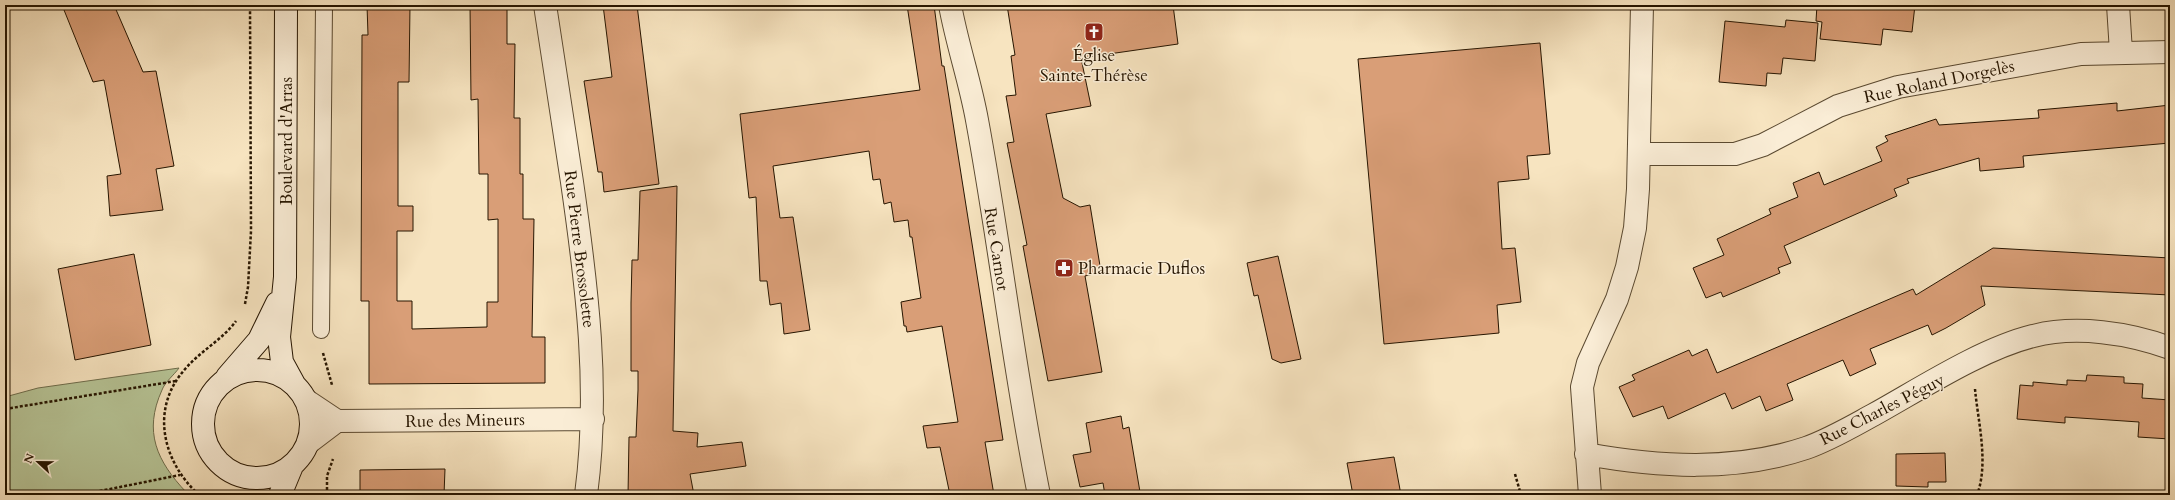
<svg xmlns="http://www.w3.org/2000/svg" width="2175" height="500" viewBox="0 0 2175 500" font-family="Cardo,serif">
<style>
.green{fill:#b7c597;stroke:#6e6d4c}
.building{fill:#d99e77;stroke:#261500}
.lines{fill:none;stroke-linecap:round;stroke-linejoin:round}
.lane-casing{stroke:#5a4930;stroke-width:18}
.street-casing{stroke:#5a4930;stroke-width:24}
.secondary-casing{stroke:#261500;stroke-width:24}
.path{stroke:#261500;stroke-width:2.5;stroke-dasharray:3 2;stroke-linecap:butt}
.lane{stroke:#faedd6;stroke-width:16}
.street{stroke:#faedd6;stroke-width:22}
.secondary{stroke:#faedd6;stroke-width:22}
.labels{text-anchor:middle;stroke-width:3;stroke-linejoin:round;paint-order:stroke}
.poi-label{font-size:17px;fill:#261500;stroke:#faedd6}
.street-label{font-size:17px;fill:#261500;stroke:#faedd6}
</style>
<rect width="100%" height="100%" fill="#f7e4c0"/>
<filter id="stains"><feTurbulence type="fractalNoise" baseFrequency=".005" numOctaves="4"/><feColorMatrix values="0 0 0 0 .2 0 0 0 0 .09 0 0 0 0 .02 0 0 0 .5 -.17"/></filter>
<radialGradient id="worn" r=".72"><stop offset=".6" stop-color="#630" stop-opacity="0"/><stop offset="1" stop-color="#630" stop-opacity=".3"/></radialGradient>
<path class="green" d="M179,368C174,375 165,382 162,390C143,432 157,461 186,492L161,495H5V397L38,388Z"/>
<path class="building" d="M62,5H114L143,72L156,71L174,166L156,169L163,210L110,216L107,176L121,174L104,80L93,82Z
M367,5H410L409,82H398V206H413V231H397V301H412V329L487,327V302H498V219L488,220V174H479L478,99L471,100L470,5H507V44H515L514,118H520V174H523V219H534L532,337H545V383L369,384V301H361L362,35H368Z
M603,5H637L659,184L604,192L602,172H598L584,81L612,77Z
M907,5H934L942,66H944L1003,440L985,442L994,495H950L940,447L927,448L923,426L958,422L942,326L907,332L906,326H904L901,302L921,298L912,237H910L908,220L894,222L891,202L884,204L880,179L873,180L869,151L773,166L780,218L793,217L810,330L784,334L781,303L770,305L767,281H760L756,197L749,198L740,114L920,90Z
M1007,5H1173L1178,44L1081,58L1091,106L1046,114L1063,198L1080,207L1090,205L1101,272L1085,276L1102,372L1048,381L1023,246L1027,245L1007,143L1014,142L1006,96L1016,95L1011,56L1015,55Z
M1817,5H1915L1912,32L1883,29L1881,45L1820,39L1822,22L1816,21Z
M1786,20L1818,23L1815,61L1783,58L1781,74L1767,73L1766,86L1719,82L1725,21L1785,27Z
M1540,43L1550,154L1527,156L1529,179L1498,182L1502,249L1515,248L1521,302L1497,305L1499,333L1384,344L1358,59Z
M2117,103V111L2170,105V143L2023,156L2024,167L1980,171L1979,158L1907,179L1909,183L1894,189L1897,196L1784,246L1791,263L1778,268L1780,273L1723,297L1721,292L1706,298L1693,268L1724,255L1717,239L1771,214L1769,209L1798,197L1793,183L1819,172L1824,185L1882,161L1876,147L1888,141L1885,136L1936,119L1939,125L2039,118L2038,110Z
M677,186L673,431L698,433L697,447L742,442L746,466L690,474L694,495H628L629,437H636L638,390V371H631V303L632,260H638L640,191Z
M1993,248L2170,258V295L1981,286L1985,305L1946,328L1932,335L1928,325L1870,349L1876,364L1850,376L1843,360L1787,384L1793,400L1766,411L1760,396L1732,409L1725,393L1668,419L1663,406L1633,417L1619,387L1635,380L1632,375L1689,350L1692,356L1707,349L1717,373L1913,289L1916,295Z
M134,254L151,345L75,360L58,269Z
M1278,256L1301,359L1281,363L1272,359L1258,295L1254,296L1247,263Z
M2087,375L2124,377V383L2143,384L2142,398L2170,400V439L2138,437L2139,422L2065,417V423L2017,419L2020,385L2033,386V382L2067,385V380L2086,381Z
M1121,416L1123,429L1129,427L1140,492L1125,495H1105L1103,483L1080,487L1073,455L1091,452L1086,423Z
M1945,453L1946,482H1928V487L1896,486V454Z
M1394,457L1401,495H1353L1347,463Z
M445,469L444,495H360V470Z"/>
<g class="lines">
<defs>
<path id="lane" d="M321,330L324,5"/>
<path id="street" d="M545,5C554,64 563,123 572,182C587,286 600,390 586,495
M950,5C957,44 970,81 977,120C1000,244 1014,371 1039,495
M2118,5L2121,52
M1639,154H1735L1763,145L1838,106L1898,87L2081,54L2170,52
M307,401L337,421L593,419
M308,443L337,421
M1586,454C1658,467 1735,472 1806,448C1829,440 1851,427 1873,415C1920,389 1981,349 2033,336C2076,325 2129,333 2170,348
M1590,495L1582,387L1588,363L1617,299L1627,267L1635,228L1638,189L1642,5"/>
<path id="secondary" d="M286,5L285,277L279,337L282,362L294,384
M203 424a54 54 0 1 1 108 0a54 54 0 1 1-108 0Z
M227,377L259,340L277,303
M280,495L292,466"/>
</defs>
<use href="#lane" class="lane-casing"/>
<use href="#street" class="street-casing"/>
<use href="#secondary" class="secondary-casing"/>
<path class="path" d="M245,304L248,287L251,231L250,5
M323,353L332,385
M1975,389C1978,422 1989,463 1977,495
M5,409L176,381
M1515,474L1521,495
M80,495L180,475
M199,495C162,461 149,407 187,367C202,350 223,339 236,321
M327,495V476L333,459"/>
<use href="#lane" class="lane"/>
<use href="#street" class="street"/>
<use href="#secondary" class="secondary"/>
</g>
<defs>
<symbol id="church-square" viewBox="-11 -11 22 22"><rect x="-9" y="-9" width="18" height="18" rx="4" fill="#8f2418" stroke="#faedd6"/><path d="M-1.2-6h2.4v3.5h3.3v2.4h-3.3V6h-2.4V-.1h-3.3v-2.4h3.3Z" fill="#fff"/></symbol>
<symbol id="pharmacy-square" viewBox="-11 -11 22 22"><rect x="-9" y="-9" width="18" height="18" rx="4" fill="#8f2418" stroke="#faedd6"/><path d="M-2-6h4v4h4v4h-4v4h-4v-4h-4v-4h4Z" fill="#fff"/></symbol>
</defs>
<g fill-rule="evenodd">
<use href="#church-square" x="1083" y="21" width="22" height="22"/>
<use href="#pharmacy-square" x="1053" y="257" width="22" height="22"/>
</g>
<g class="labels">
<g class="poi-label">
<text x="1094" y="61">Église<tspan x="1094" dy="20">Sainte-Thérèse</tspan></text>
<text x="1078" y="274" text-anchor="start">Pharmacie Duflos</text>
</g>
<g class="street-label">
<text transform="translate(1939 81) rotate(-12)" y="6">Rue Roland Dorgelès</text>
<text transform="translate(286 141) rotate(-90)" y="6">Boulevard d'Arras</text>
<text transform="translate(580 249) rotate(83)" y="6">Rue Pierre Brossolette</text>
<text transform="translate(997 249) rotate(81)" y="6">Rue Carnot</text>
<text transform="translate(1882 409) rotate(-27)" y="6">Rue Charles Péguy</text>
<text transform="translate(465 420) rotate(-1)" y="6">Rue des Mineurs</text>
</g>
</g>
<rect width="2175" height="500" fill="none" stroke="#f7e4c0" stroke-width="20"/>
<rect x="6" y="6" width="2163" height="488" fill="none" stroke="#261500" stroke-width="2"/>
<rect x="10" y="10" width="2155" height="480" fill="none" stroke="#261500"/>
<g transform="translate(38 462) rotate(292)" stroke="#faedd6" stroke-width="3" paint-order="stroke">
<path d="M0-3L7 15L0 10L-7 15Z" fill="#261500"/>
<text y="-6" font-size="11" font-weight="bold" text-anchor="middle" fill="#261500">N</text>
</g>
<rect width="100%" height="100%" filter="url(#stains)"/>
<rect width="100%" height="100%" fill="url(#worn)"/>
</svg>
